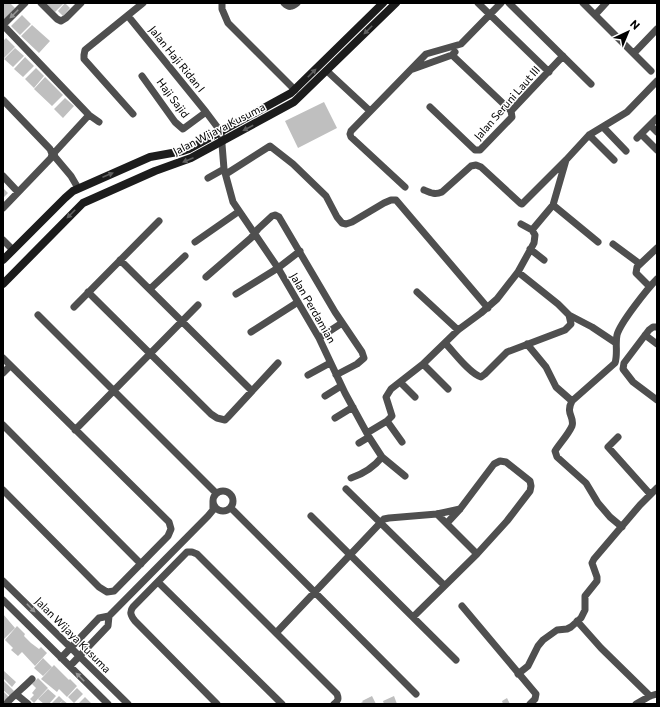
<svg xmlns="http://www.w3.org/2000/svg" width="660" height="707" viewBox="0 0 660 707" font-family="Commissioner,sans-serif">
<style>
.building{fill:#bfbfbf}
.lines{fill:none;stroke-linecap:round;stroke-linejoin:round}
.street{stroke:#4f4f4f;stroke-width:7}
.secondary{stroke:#1c1c1c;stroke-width:8}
.oneway{fill:#959595}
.oneway2{fill:#606060}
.labels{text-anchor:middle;stroke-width:3;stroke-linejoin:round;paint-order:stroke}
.street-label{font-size:11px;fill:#000;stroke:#fff}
</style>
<rect width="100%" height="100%" fill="#fff"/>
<path class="building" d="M4,3H10L15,8L4,20L3,18Z
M46,3H64L55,12Z
M65,3L70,8L63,16L58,11Z
M22,15L31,24L20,35L11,26Z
M32,25L50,41L39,53L21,36Z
M6,38L15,47L3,59V41Z
M15,48L24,56L13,67L4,59Z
M25,57L34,66L23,77L14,69Z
M36,68L44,76L34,88L25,79Z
M45,77L63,95L52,106L34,89Z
M65,98L74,106L63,118L54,109Z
M324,102L337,128L298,148L285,121Z
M3,188L8,193L3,198Z
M3,614L15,628L3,640Z
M17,626L25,634L24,636L31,643L39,649L41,647L47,653L35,666L22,652L18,656L11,650L13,648L5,640Z
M43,658L52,667L43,676L34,668Z
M54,665L69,680L70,679L77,686L67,697L59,689L57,692L41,679Z
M4,671L16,682L12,687L3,678V672Z
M38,678L48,688L34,703L30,699L34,695L32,693L36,688L32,684Z
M3,680L14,691L10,696L3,690Z
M77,688L83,694L74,703L68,697Z
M48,689L56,696L49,704H44L38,699Z
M3,691L9,697L5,701L3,699Z
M59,696L63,700L59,704H51Z
M372,696L376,704H358L363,702L362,701Z
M394,696L397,704H384L383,701Z
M85,697L92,704H78Z
M507,698L510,704H503L502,701Z
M63,700L68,704H60Z"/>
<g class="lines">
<path class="street" d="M41,3L57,19L61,21L66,18L81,3
M222,3V9L228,23L295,90
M284,3C289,8 292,7 297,3
M478,3L549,72
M509,3L591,84
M583,3L651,71
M595,15L606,3
M128,16L206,112L221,132L224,169L233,202L278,268L319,338L345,393L369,437L382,457L405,476
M3,25L89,115L99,122
M3,25L25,3
M634,53L657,29
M452,55L511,111
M413,69L452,55L455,52
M327,71L370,111
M142,76L175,122L183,129L206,112
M3,100L50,149L52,154L51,158L3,208
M430,107L475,150H480L512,117L511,111L563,56
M133,114L84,59V55L85,50L143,3
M650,125L657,132
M603,127L626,151
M641,134L657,150
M589,135L614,160
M637,138L657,118
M226,174L270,146L293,164L326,196L337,217L342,223L346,224L352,222L384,203L391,200H396L488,308
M3,176L18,192
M208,178L224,169
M405,187L351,137L350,134L351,131L426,54L461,44L501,3
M78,188L71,176L55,157L54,153L89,115
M424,190C431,193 435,195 442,192L471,166L476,165L481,167L520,203L522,204L566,160L589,135L627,112L657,81
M553,205L598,242
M521,224L532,230
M3,240L13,250
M195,242L238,212
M613,244L640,264
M530,249L544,260
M120,260L252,391
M206,277L251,238L258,229L272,216L275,215L279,217L335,312L362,352L364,358L357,364L336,375
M649,286L636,273L637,267L657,248
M150,289L185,256
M88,292L211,414L217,418L225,420L228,417L278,363
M417,292L458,330
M236,294L278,268L300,251
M74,307L159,221
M38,315L216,493
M569,315L592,327L616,343
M657,327H653L649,330L624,363L623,369L633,382L657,400
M251,332L298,302
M645,335L657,344
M319,338L342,323
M445,343C454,352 469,373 481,377L485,374L507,352L565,330L571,324L569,315L558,304L518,272
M527,344L546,367L556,387L572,401
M3,358L169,522L171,529L168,536L114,591L107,592L99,587L3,490
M423,364L448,389
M3,373L10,366
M308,375L330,363
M400,382L415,397
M325,396L341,386
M335,418L353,407
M387,421L402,442
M3,425L141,564
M75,430L198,305
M367,433L387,421L392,416L386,397L391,389L423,364L458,330L481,313L497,299L518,272L534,243L535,235L532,230L553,205L566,160
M618,437L608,447L650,494
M359,443L369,437
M351,478C363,474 374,467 382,457
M346,489L444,585
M213 501a10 10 0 1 1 20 0a10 10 0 1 1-20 0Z
M231,508L416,694
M437,514L477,554
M311,516L456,660
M622,527L610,517L598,503L586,483L557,457L555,451C560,443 568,435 572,426C575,417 565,414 572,401L615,363C618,354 615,344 617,335C620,323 648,288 657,279
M3,581L128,704
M158,582L282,704
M3,600L108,704
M462,606L536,694L535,699L530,704
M413,617L477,554L507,521L530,491L531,486L530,481L506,462L500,461L494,464L460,509L447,523
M577,621L601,648L650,696
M276,633L384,519L389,518L437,514L460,509
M61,658L99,618L109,616L208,516L213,510V501
M70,666L108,626L109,616
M518,674L528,666L538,646L543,640L557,630L567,629L571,627L581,618L585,610V596L597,581V577L592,563L594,559L640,505L657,488
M17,695L28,704
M6,704C14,695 23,688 32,679
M217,704L135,621C131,616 129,612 133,607L187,552H192L197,554L337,694C339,699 338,701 334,704
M636,704L650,696L657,694"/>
<path class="secondary" d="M3,260L65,198L73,191L150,157L183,151L189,149L291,93L383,3
M3,284L83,203L155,171L191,158L294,102L396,3"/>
</g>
<defs><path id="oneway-solid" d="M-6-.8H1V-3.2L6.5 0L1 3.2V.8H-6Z"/></defs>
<g class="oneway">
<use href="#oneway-solid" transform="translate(14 14) rotate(135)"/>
<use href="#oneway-solid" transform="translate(31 608) rotate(45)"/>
<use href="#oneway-solid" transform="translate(80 677) rotate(-135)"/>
</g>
<g class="oneway2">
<use href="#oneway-solid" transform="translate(368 30) rotate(135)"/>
<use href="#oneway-solid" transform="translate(312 73) rotate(-45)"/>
<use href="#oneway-solid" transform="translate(248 128) rotate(152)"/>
<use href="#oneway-solid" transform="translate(188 160) rotate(157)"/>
<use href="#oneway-solid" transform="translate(108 175) rotate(-23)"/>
<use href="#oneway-solid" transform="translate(71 214) rotate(135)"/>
</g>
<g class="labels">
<g class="street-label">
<text transform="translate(177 59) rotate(51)" y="4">Jalan Haji Ridan I</text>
<text transform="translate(173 98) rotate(53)" y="4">Haji Sajid</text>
<text transform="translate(507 103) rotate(-49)" y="4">Jalan Seruni Laut III</text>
<text transform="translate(219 129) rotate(-27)" y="4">Jalan Wijaya Kusuma</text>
<text transform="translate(313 308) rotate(60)" y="4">Jalan Perdamian</text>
<text transform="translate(73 635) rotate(45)" y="4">Jalan Wijaya Kusuma</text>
</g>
</g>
<rect width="660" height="707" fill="none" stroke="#000000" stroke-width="8"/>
<g transform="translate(628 32) rotate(44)" stroke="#ffffff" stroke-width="3" paint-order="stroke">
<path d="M0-3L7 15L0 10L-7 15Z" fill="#000000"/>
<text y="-6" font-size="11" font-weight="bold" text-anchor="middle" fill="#000000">N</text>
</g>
</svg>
